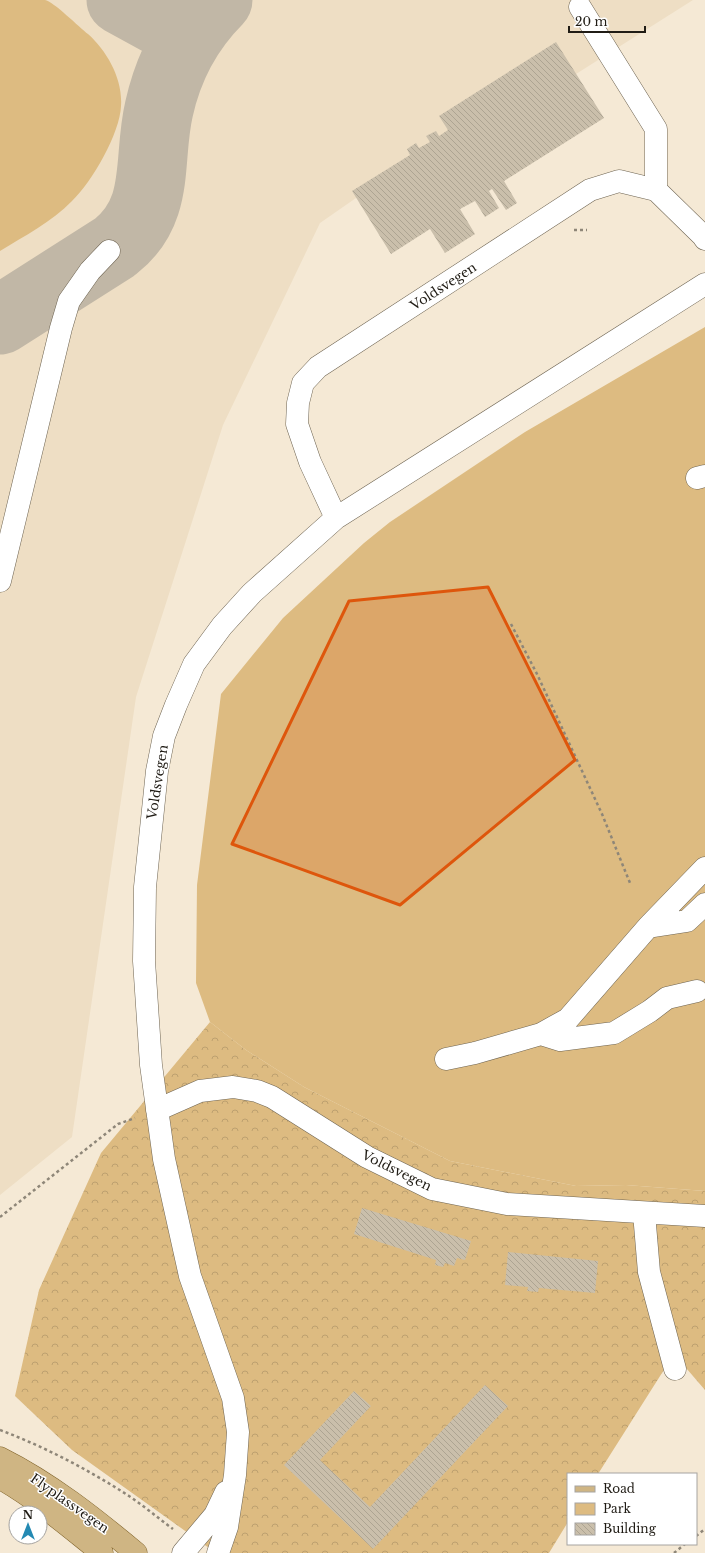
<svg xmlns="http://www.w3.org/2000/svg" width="705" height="1553" viewBox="0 0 705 1553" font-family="'Libre Baskerville',serif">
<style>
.built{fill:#eedec4}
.green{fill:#ddbb81}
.forest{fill:url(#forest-crowns)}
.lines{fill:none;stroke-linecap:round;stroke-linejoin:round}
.taxiway{stroke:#c1b7a6;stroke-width:69}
.building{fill:url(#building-back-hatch)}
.minor-casing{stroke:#6e6452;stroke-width:23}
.major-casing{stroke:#7d6027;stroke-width:23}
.path{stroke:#8e8678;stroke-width:2.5;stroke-dasharray:3 3;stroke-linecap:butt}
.minor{stroke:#fff;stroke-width:22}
.major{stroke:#cfb583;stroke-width:22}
.marked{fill:#de560c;fill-opacity:0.2;stroke:#de560c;stroke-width:3;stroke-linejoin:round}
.labels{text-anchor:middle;stroke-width:3;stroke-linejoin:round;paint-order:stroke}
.street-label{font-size:13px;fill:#201c15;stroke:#fff}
</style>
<defs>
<pattern id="forest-crowns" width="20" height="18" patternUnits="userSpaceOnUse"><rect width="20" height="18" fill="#ddbb81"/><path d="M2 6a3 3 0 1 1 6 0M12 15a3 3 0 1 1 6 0" fill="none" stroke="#bda06f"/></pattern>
<pattern id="building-back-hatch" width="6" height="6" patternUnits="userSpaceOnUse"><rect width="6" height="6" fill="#cabfab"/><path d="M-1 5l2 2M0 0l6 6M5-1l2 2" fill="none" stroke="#ada492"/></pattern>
</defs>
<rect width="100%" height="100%" fill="#f5e9d5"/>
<path class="built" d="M0,0H693L576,74L356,198L320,223L223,425L136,697L72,1137L0,1195Z"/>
<path class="green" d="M0,0C13,0 33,0 45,0C53,1 80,28 88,34C107,51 123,79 121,106C120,133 92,182 72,201C52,222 24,236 0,251Z
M705,327V1191L626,1185L576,1186L450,1161L304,1087L246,1050L210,1022L196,983L197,885L221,694L283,618L364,543L390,522L525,432Z"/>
<path class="forest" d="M210,1022L246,1050L304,1087L450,1161L576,1186L626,1185L705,1191V1390L674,1354L598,1474H568V1522L549,1553H216L72,1450L15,1396L39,1290L101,1153Z"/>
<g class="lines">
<path class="taxiway" d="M121,0L163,23L194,14L216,0
M0,320L115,247C162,210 147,160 159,109C168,68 188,30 218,0"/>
</g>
<path class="building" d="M556,42L604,118L504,181L517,203L506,210L492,189L489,191L499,208L485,217L475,201L460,209L475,234L445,253L430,229L391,254L352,191L410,155L407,149L416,143L419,148L430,142L426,136L436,131L439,136L448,130L439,116Z
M362,1208L471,1241L465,1260L457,1258L454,1266L445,1263L443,1267L435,1265L436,1260L354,1234Z
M508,1252L598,1261L595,1293L539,1288L538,1292L527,1291L528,1287L505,1285Z
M485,1385L508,1406L373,1549L284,1465L354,1391L371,1406L320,1460L370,1507Z"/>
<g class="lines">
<defs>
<path id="minor" d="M580,7L656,129V190
M697,478L705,476
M336,518L310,462L297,424L298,403L303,383L318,367L590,190L619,181L656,190L703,236L705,239
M0,581L61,328L69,301L90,271L109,251
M648,927L705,868
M541,1034L560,1040L614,1033L650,1011L667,998L697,991
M446,1059L475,1053L541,1034L568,1019L648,927L687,921L705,904
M157,1110L200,1091L233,1087L257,1091L272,1097L367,1157L432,1189L507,1204L705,1216
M644,1213L649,1272L675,1369
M183,1553L215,1515L226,1492
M218,1553L227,1527L235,1475L238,1432L233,1398L190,1276L164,1159L151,1065L144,961L145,887L157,771L164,736L176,705L194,664L222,626L252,593L336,518L705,284"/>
<path id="major" d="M0,1458C50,1483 94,1518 136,1553
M0,1478C37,1499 69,1527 102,1553"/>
</defs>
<use href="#minor" class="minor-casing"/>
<use href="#major" class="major-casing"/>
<path class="path" d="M574,230H587
M511,624L537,674L602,814L630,883
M0,1217L118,1124L135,1118
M0,1430C45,1447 89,1470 129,1496C144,1506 158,1518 173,1529
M696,1536L705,1529
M674,1553L685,1544"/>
<use href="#minor" class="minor"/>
<use href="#major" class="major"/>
</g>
<path class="marked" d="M488,587L575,760L400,905L232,844L349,601Z"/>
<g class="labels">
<g class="street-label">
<text transform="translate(443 286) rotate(-33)" y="5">Voldsvegen</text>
<text transform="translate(157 782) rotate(-81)" y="5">Voldsvegen</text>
<text transform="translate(397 1170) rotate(26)" y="5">Voldsvegen</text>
<text transform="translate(70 1503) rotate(35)" y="5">Flyplassvegen</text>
</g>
</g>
<rect x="567" y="1473" width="130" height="72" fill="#ffffff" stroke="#a6a4a1"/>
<rect x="575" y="1486" width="20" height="6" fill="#cfb583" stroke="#a6a4a1"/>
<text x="603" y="1493" font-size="12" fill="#201c15">Road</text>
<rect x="575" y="1503" width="20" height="12" fill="#ddbb81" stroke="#a6a4a1"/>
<text x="603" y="1513" font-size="12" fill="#201c15">Park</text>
<rect x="575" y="1523" width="20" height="12" fill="url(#building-back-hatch)" stroke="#a6a4a1"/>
<text x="603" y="1533" font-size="12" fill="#201c15">Building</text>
<g transform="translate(28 1525)"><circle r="19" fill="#ffffff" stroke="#a6a4a1"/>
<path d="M0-3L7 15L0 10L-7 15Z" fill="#248ab3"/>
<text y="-6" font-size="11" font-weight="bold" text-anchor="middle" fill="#201c15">N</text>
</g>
<path d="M569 26v6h76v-6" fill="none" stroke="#201c15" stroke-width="2"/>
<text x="575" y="26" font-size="12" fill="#201c15" stroke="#ffffff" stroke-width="3" paint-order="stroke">20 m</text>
</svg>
